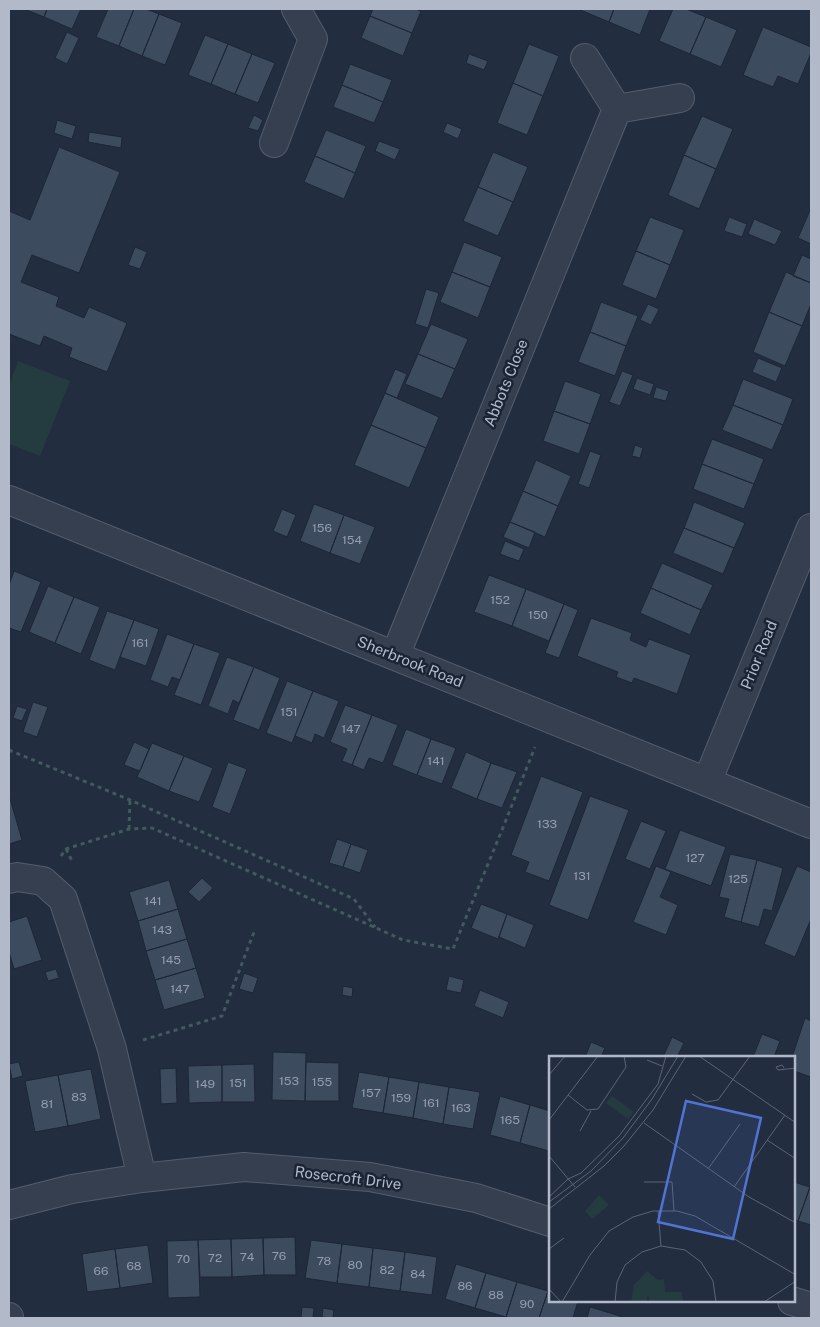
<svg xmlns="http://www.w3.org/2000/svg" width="820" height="1327" viewBox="0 0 820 1327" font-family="'Public Sans',sans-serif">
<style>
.green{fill:#243c40}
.building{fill:#3d4b5f;stroke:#1d2636}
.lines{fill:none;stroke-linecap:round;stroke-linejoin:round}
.minor-casing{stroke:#545d6d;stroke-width:30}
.path{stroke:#42595d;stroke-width:3;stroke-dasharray:4 4;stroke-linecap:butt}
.minor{stroke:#363f4f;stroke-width:28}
.labels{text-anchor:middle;stroke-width:5;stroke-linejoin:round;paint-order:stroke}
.number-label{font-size:12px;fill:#959eaf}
.street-label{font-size:15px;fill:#b2baca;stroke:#1b2434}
.inset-road{fill:none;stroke:#5c6577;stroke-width:1}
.view{fill:#5174d3;fill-opacity:0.15;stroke:#5174d3;stroke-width:2.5}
.inset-edge{fill:none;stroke:#b2baca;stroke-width:2.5}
</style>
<rect width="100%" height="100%" fill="#222d3f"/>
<path class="green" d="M18,361L70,381L40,456L9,444V386Z"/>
<path class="building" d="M24,9H47L44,17Z
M47,9H81L72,29L44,17Z
M108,9H134L119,46L96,37Z
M134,9H146L159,14L142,56L119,46Z
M373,9H415L421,11L412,33L370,16Z
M578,9H614L609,22Z
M614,9H650L640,35L609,22Z
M673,9H686L706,17L690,54L659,41Z
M159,14L182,23L165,65L142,56Z
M370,16L412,33L403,56L361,38Z
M706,17L737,30L721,67L690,54Z
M763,27L811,47V53L798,84L778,76L773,87L743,75Z
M67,32L79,38L67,64L55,58Z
M205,35L228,44L211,84L188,75Z
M228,44L252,54L235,94L211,84Z
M529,44L559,56L543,96L513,83Z
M252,54L275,63L258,103L235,94Z
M469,54L488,61L484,70L466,63Z
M350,64L392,80L383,102L342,85Z
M513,83L543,96L527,135L497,123Z
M342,85L383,102L374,123L333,107Z
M254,115L263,120L258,131L248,128Z
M702,116L733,129L716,169L684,155Z
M57,120L76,126L72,139L54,133Z
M447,123L462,129L458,139L443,132Z
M326,130L366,146L355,173L315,156Z
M89,132L122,137L121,148L88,142Z
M379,141L400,149L395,160L375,151Z
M59,147L120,172L79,273L32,255L21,282L59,297L56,306L84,318L89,307L127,323L107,372L69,357L72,348L44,336L40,346L9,334V211L30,220Z
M493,152L528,167L513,202L478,187Z
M684,155L716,169L699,209L668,195Z
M315,156L355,173L344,199L304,182Z
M478,187L513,202L498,236L463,221Z
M811,208V244L798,238Z
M650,217L684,230L670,265L636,251Z
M729,217L747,224L742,237L724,231Z
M754,219L782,231L775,245L748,234Z
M464,242L502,257L490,287L452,272Z
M135,247L147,252L140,269L128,265Z
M636,251L670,265L656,299L622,285Z
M802,255L811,259V283L793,276Z
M452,272L490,287L478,318L440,302Z
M786,272L811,283V304L802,326L769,312Z
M426,289L439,293L428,328L415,324Z
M601,302L638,316L626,346L590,332Z
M648,304L659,309L651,325L640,320Z
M769,312L802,326L785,366L753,352Z
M431,324L468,339L455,369L418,354Z
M590,332L626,346L615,376L578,362Z
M418,354L455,369L442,399L405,384Z
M758,358L782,368L776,382L752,372Z
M395,369L407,374L397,398L385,393Z
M622,371L633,375L620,406L609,402Z
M637,378L654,384L650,395L633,389Z
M743,379L793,399L783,425L733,405Z
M565,381L601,394L590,424L554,411Z
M656,387L669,391L666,401L653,398Z
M385,393L439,417L426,448L371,425Z
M733,405L783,425L772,450L722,430Z
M554,411L590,424L579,454L543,441Z
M371,425L426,448L409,488L354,465Z
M712,439L764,459L754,484L702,464Z
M635,445L643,448L640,458L632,456Z
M590,451L601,455L589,488L578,484Z
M536,460L571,476L558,506L523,491Z
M702,464L754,484L744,509L693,489Z
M523,491L558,506L545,537L510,522Z
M694,502L745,523L734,548L684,528Z
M314,504L344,515L330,553L300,541Z
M282,509L296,515L287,537L273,531Z
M344,515L375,527L360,564L330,553Z
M510,522L535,532L529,548L503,537Z
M684,528L734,548L723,574L673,553Z
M505,541L524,549L519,561L500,554Z
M662,563L713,585L701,610L651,588Z
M14,571L41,582L21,632L9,628V585Z
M489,575L526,589L512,626L474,612Z
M48,586L74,597L55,643L29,632Z
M651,588L701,610L690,635L640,613Z
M526,589L564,604L549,641L512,626Z
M74,597L100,607L81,654L55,643Z
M564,604L578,610L559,658L545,653Z
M107,611L134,620L115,670L89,660Z
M591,618L632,633L630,640L646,647L649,639L691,655L677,694L634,678L632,683L616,677L618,672L577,656Z
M134,620L159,629L146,666L120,657Z
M167,634L194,644L180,680L172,677L168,687L150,680Z
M194,644L220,653L201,705L174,695Z
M227,657L254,667L239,703L233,700L228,714L208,706Z
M254,667L280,678L259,730L233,720Z
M287,681L313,691L292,743L266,733Z
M313,691L339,701L324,738L315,734L312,743L295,736Z
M33,702L48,707L37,737L23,732Z
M345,705L372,715L352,765L342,761L347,749L330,742Z
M17,706L27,709L22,721L13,718Z
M372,715L398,725L383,763L369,758L364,770L352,765Z
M406,729L431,739L417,775L392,765Z
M431,739L456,748L442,784L417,775Z
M134,742L149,749L140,771L124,765Z
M152,743L184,756L169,791L137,777Z
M466,752L491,763L477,799L451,788Z
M184,756L213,768L199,802L169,791Z
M228,762L247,769L230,814L212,807Z
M491,763L517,772L502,808L477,799Z
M541,776L583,792L549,881L525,872L529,862L511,855Z
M9,795L22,840L9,844Z
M590,796L629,810L588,920L549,905Z
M641,821L666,831L650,869L625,859Z
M680,830L726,847L711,886L665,869Z
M337,839L351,844L343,867L329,863Z
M351,844L368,850L360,873L343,867Z
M730,854L757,860L741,922L724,917L729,899L719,897Z
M757,860L783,868L772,911L764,909L759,927L741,922Z
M656,866L671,872L660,897L678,905L666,935L633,922Z
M797,866L811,872V919L795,957L764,944Z
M202,878L213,888L199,902L188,892Z
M169,880L178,909L138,921L129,892Z
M481,904L507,914L498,939L471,928Z
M178,909L187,939L146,951L138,921Z
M507,914L534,925L525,948L499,937Z
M27,916L42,960L14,969L9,952V922Z
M187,939L196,968L155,980L146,951Z
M196,968L205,998L164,1010L155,980Z
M56,969L59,978L48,981L45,972Z
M244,973L258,978L253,993L239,989Z
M449,976L464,980L461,993L446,990Z
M343,986L353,988L352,997L342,995Z
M480,990L509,1002L503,1018L474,1006Z
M805,1018L811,1021V1077L794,1071V1057H792Z
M762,1034L780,1041L774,1057H753Z
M672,1037L684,1043L677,1057H663Z
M591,1042L605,1048L601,1057H590L586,1055Z
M273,1052L306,1053L305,1101L272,1100Z
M19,1062L23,1076L12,1079L9,1064Z
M306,1062L339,1063V1101H305Z
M254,1064L255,1102H222V1065Z
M222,1065V1102L189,1103L188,1066Z
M176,1068L177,1103L161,1104L160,1069Z
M91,1069L101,1119L68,1126L58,1075Z
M359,1072L389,1077L383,1113L352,1108Z
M58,1075L68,1126L35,1132L25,1081Z
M389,1077L419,1082L413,1118L383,1113Z
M419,1082L449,1087L443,1124L413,1118Z
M449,1087L480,1092L473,1129L443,1124Z
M500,1096L530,1105L520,1143L490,1135Z
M530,1105L550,1111L549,1151L520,1143Z
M794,1182L810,1187L798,1221L794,1219Z
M810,1187L811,1188V1225L798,1221Z
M295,1237L296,1275H264L263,1238Z
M263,1238L264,1275L232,1277L231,1239Z
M231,1239L232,1277H200L198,1240Z
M198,1240L200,1297L168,1298L167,1241Z
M311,1240L342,1244L337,1283L305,1278Z
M342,1244L373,1248L369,1287L337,1283Z
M148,1245L153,1283L120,1288L115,1249Z
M373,1248L405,1252L400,1291L369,1287Z
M115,1249L120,1288L87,1292L82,1254Z
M405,1252L437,1257L432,1295L400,1291Z
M456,1264L486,1273L475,1308L445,1299Z
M486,1273L517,1282L506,1317L475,1308Z
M517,1282L548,1291L539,1318H510L506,1317Z
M548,1291L550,1292V1301H578L573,1318H539Z
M302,1307L314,1308L313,1318H301Z
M590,1307L620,1316V1318H587Z
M323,1308L334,1310L333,1318L322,1317Z"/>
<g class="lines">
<defs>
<path id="minor" d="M585,58L617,109L680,98
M274,143L313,39L296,9
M9,500L811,824
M395,656L617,109
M707,782L811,528
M9,879L17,877L43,881L63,899L112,1049L142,1178
M9,1205L72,1189L142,1178L244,1167L370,1177L476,1198L550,1222
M792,1301L811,1307
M9,1317V1318"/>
</defs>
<use href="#minor" class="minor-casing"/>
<path class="path" d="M9,750L130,800L354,899L375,927
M129,829L130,800
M66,849L72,861
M61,856L66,849L129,829L152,828L403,940L453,949L502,830L535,747
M143,1040L222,1016L254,932"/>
<use href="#minor" class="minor"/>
</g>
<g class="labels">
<g class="number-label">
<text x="322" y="532">156</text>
<text x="352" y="544">154</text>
<text x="500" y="604">152</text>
<text x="538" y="619">150</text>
<text x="140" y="647">161</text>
<text x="289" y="716">151</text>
<text x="351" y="733">147</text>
<text x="436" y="765">141</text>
<text x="547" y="828">133</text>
<text x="695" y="862">127</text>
<text x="582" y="880">131</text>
<text x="738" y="883">125</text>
<text x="153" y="905">141</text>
<text x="162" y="934">143</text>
<text x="171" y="964">145</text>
<text x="180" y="993">147</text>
<text x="289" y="1085">153</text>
<text x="322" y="1086">155</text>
<text x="238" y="1087">151</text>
<text x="205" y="1088">149</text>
<text x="371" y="1097">157</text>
<text x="79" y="1101">83</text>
<text x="401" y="1102">159</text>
<text x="431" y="1107">161</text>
<text x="47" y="1108">81</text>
<text x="461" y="1112">163</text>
<text x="510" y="1124">165</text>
<text x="279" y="1260">76</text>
<text x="247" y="1261">74</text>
<text x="215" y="1262">72</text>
<text x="183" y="1263">70</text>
<text x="324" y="1265">78</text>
<text x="355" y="1269">80</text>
<text x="134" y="1270">68</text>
<text x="387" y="1274">82</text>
<text x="101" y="1275">66</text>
<text x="418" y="1278">84</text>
<text x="465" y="1290">86</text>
<text x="496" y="1299">88</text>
<text x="527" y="1308">90</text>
</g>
<g class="street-label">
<text transform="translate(506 383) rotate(-68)" y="5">Abbots Close</text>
<text transform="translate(759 655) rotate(-68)" y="5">Prior Road</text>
<text transform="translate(410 662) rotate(22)" y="5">Sherbrook Road</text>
<text transform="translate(348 1178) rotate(7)" y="5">Rosecroft Drive</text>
</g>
</g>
<g transform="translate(549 1056)">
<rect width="246" height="246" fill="#222d3f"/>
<path d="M63,40L85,56L79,63L57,47ZM50,139L60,149L43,163L36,155ZM98,215L109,224L115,223L116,236H133L134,246H100L99,237L98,245L82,246L85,229Z" fill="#243c40"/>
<path class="inset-road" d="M150,0L247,67M98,4L113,10M235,12L233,9L227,11L229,14L247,12M0,19L16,0M143,38L157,46L169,44L201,0M19,39L38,54L49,53L77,11L75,0M0,64L49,0M95,67L200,141L247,167M31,75L42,55M218,84L247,103M0,100L26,131M159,113L191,68M95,126H123L125,155M185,131L236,59M0,141L19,123L32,117L70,80L109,28L117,0M0,146L42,115L74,82L103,43L129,0M0,153L55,110L75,90L104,54L137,0M109,155L112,190M0,193L15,182M0,233L12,246M13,246L41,199L60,175L84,161L104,155H128L146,160L247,219M66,246L68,226L76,209L93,196L112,190L136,194L152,206L164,225L167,246M215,246L247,225"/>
<path class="view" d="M137,45L212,62L184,183L109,166Z"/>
<rect width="246" height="246" class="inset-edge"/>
</g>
<rect width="820" height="1327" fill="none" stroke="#b2baca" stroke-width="20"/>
</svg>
